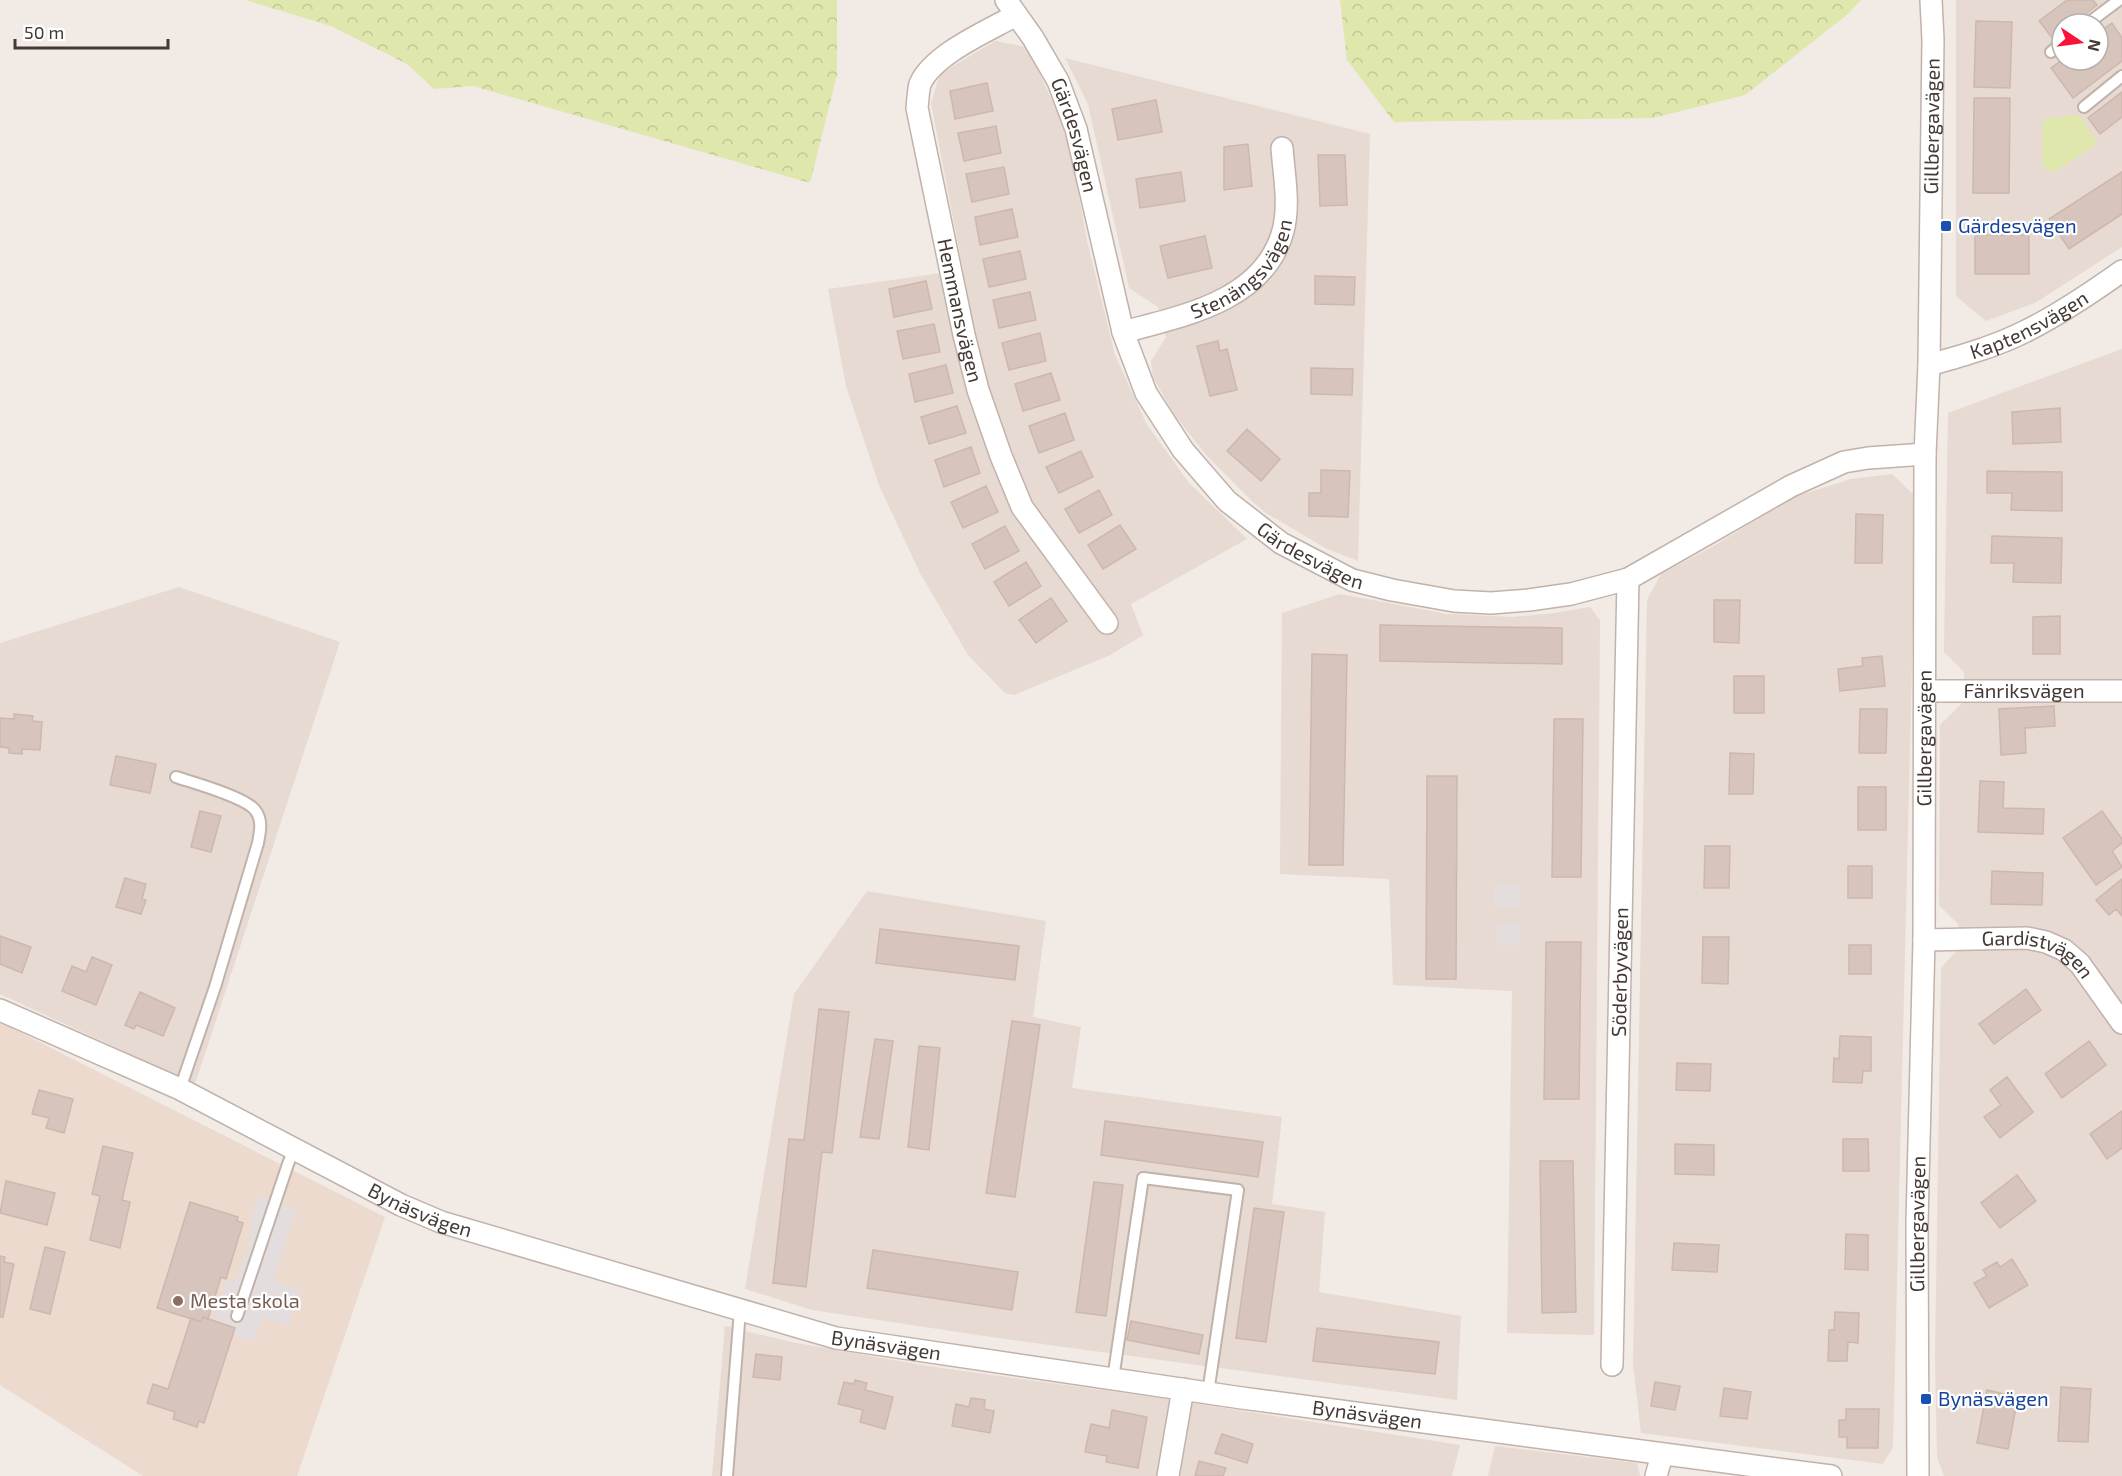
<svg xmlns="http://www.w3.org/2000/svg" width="2122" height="1476" viewBox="0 0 2122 1476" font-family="'Exo 2',sans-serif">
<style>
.residential{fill:#e6dad2;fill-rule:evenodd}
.education{fill:#ecdace}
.green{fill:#dfe7ac}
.forest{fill:url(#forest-crowns)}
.parking{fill:#e3dedd}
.building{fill:#d7c4bc;stroke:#cfb7ad;stroke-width:1.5}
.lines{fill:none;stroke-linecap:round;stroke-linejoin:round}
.service-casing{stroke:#c1b2aa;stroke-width:14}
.minor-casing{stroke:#c1b2aa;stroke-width:24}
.service{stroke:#fff;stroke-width:10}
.minor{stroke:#fff;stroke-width:21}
.transit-dot{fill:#1a4fb4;stroke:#fff;stroke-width:2}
.education-dot{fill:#8d6e63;stroke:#fff;stroke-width:2}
.labels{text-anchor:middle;stroke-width:4.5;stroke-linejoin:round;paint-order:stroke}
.street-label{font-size:20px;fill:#443934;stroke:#fff}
.transit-label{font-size:20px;fill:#164399;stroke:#fff;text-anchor:start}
.education-label{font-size:20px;fill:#785e54;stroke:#fff;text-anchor:start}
</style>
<defs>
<pattern id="forest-crowns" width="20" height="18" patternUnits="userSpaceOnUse" patternTransform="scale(1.5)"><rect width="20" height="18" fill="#dfe7ac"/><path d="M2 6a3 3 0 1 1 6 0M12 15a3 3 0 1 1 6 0" fill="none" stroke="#c1c795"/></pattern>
</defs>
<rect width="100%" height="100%" fill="#f2eae4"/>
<path class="residential" d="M1956,0H2121L2122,2V247L2035,303L1986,321L1956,296ZM2062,24H2098V60H2062Z
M995,41L1027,47L1058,113L1072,157L1087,241L1115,355L1146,423L1189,483L1247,539L1131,604L1143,635L1110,655L1014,695L1005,693L968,655L920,573L879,485L846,386L828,289L963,270L931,103L940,74Z
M1065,58L1370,134L1358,561L1327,549L1266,513L1254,503L1206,455L1173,413L1153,377L1151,361L1166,337L1158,307L1129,288L1088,104Z
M2122,349V1476H1944L1937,1457L1935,1358L1941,968L1959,948L1958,924L1939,905L1940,725L1965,700L1964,672L1944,652L1948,413Z
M1892,474L1916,497L1893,1447L1883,1464L1641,1433L1633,1364L1647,600L1661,574L1712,547L1794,497L1851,479Z
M179,587L340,642L195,1084L0,994V643Z
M1340,594L1447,614L1513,617L1554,613L1590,607L1600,620L1594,1335L1507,1333L1512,991L1393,985L1389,879L1280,874L1282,613Z
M867,891L1046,921L1033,1017L1081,1027L1072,1088L1282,1117L1272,1204L1325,1212L1319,1292L1461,1316L1457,1400L998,1338L812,1310L745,1289L794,994Z
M725,1326L791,1342L927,1366L1160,1398L1460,1445L1452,1476H712Z
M1495,1446L1637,1463L1640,1476H1488Z"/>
<path class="education" d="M0,1022L385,1217L297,1476H143L0,1385Z"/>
<path class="green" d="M2079,115L2096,140L2095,145L2053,173L2042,165L2043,119Z"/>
<path class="forest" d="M245,0H837V75L810,183L473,86L434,89L407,64L331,26Z
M1340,0H1861L1848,14L1745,95L1653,118L1394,122L1347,60Z"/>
<path class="parking" d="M1494,883L1519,884V908L1493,907Z
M1497,923L1520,924L1519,945H1496Z
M259,1196L297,1208L273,1280L300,1289L288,1326L262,1317L254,1342L232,1335L234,1328L214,1321L227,1279L236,1281L254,1227L249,1225Z"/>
<path class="building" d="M2067,0H2093L2097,5L2073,24H2062V33L2053,39L2039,21Z
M1976,21L2012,22L2010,88L1974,87Z
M2112,23L2122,38V61L2073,98L2051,68L2062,60H2098V33Z
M987,83L993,111L955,119L950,91Z
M2122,92V117L2100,134L2088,118Z
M1974,98H2010L2009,193H1973Z
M1156,100L1162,132L1118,140L1112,109Z
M996,126L1001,153L964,161L958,133Z
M1248,144L1252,186L1224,190V147Z
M1318,155H1345L1347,205L1320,206Z
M1004,167L1009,194L972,202L966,174Z
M1181,172L1185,201L1140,208L1136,179Z
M2122,172V214L2069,249L2049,219Z
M1012,209L1018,237L980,245L975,217Z
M1975,235H2029V274H1975Z
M1205,236L1212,268L1168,278L1160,246Z
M1020,251L1026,279L989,287L983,259Z
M1315,276L1355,277L1354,305L1315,304Z
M926,281L932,309L894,317L889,289Z
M1030,292L1036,320L999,328L993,300Z
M934,324L940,352L903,359L897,331Z
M1040,333L1046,361L1009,370L1002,343Z
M1218,341L1220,351L1227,349L1237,390L1210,396L1197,346Z
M946,365L953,393L915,402L909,374Z
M1311,368L1353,369L1352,395L1311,394Z
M1051,373L1060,400L1023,411L1015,384Z
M957,406L966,433L929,444L921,417Z
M2060,408L2061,442L2013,444L2012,412Z
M1065,413L1074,440L1039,453L1029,426Z
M1247,429L1280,459L1261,481L1227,451Z
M971,447L980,473L944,487L935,460Z
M1081,451L1093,477L1059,493L1046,467Z
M1321,470L1350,471L1348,517L1309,516V493H1321Z
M1987,471L2062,472V511L2011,510L2012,493H1987Z
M986,486L998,512L963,528L951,502Z
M1099,490L1112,515L1079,533L1065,509Z
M1856,514L1883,515L1882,563H1855Z
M1120,525L1136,549L1103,569L1088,545Z
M1005,526L1019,551L985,569L972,544Z
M1992,536L2062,538L2061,583L2013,582L2014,563H1991Z
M1026,562L1041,586L1009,606L994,582Z
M1051,598L1067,621L1036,643L1019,620Z
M1714,600H1740L1739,643L1714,642Z
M2060,616V654H2033V617Z
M1380,625L1562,628V664L1380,661Z
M1312,654L1347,655L1343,865H1309Z
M1882,656L1885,686L1840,691L1838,669L1863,666L1862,658Z
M1734,676H1764V713H1734Z
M2054,706L2055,726L2025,728L2026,753L2001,755L1999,709Z
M1860,709H1887L1886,753H1859Z
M14,714L33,716L32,721L42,722L40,750L22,749V754L9,753V748L0,747V718L14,719Z
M1554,719H1583L1581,877H1552Z
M1730,753L1754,754L1753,794H1729Z
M116,756L156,764L150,793L110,785Z
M1427,776H1457L1456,979H1426Z
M1980,781L2004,782L2003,808L2044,809L2043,834L1978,832Z
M1858,787H1886V830H1858Z
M200,811L221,816L211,852L191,847Z
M2102,811L2122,839V843L2112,851L2122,867L2096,885L2063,838Z
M1705,846H1730L1729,888H1704Z
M1848,866H1872V898H1848Z
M1992,871L2043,873L2042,905L1991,904Z
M125,878L146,884L142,899L146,900L141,914L116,907Z
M2122,879V916L2116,909L2109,915L2096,900Z
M880,929L1019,946L1015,980L876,963Z
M0,936L31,947L22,973L0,964Z
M1703,937H1729L1728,984L1702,983Z
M1546,942H1581L1579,1099H1544Z
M1849,945H1871V974H1849Z
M92,957L112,965L96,1005L62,991L72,966L86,972Z
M2026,989L2041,1010L1994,1044L1979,1024Z
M140,992L175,1008L163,1036L136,1025L134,1029L125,1025Z
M819,1009L849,1012L832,1153L822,1152L806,1287L773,1283L789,1139L804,1140Z
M1012,1021L1040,1025L1015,1197L986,1193Z
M1840,1036L1871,1037V1071H1863L1862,1083L1833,1082L1834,1058L1839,1059Z
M875,1039L893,1041L879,1139L860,1137Z
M2089,1041L2106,1065L2062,1098L2045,1074Z
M919,1046L940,1048L929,1150L908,1147Z
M1677,1063L1711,1064L1710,1091L1676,1090Z
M2007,1077L2033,1112L2000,1138L1984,1117L2001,1105L1990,1090Z
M39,1090L73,1099L64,1133L46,1128L49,1118L32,1114Z
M2122,1111V1148L2107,1159L2090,1134Z
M1105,1121L1263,1142L1258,1177L1101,1155Z
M1843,1139H1868L1869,1171H1843Z
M1675,1144L1714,1145V1175L1675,1174Z
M103,1146L133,1153L122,1200L130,1202L120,1248L90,1240L100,1196L92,1194Z
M1540,1161H1573L1576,1312L1542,1313Z
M2017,1175L2036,1201L2000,1228L1981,1203Z
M6,1181L55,1193L47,1225L0,1213Z
M1094,1182L1123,1185L1106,1316L1076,1312Z
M190,1202L238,1217L237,1221L243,1223L226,1279L221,1277L208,1319L203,1317L201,1322L157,1308Z
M1254,1208L1284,1212L1266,1342L1236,1338Z
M1846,1234L1868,1235V1270L1845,1269Z
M1674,1243L1719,1245L1717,1272L1672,1270Z
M45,1247L65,1252L50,1314L30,1309Z
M873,1250L1018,1272L1012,1310L867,1288Z
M0,1256L5,1257L4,1262L14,1264L3,1317H0Z
M2012,1259L2028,1285L1989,1308L1974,1283L1987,1276L1983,1270L1997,1262L2000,1267Z
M1835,1312L1859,1313L1858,1343L1848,1342L1847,1361H1828L1829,1330H1834Z
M203,1317L235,1328L204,1423L199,1421L197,1427L173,1419L175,1412L147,1403L153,1384L168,1389L191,1318L201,1322Z
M1131,1321L1203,1335L1199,1354L1127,1340Z
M1317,1328L1439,1342L1435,1374L1313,1361Z
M756,1354L782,1357L780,1380L753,1377Z
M855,1380L867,1383L865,1390L893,1397L885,1429L860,1422L863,1410L838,1404L844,1382L854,1384Z
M1655,1382L1680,1386L1675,1410L1651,1406Z
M2061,1387L2091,1389L2088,1442L2058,1441Z
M1724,1388L1751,1392L1747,1419L1720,1416Z
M1987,1390L2018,1397L2008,1449L1977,1443Z
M971,1398L985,1400L984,1409L994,1411L990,1433L952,1426L956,1404L969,1407Z
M1846,1409H1879L1878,1448H1847V1437H1839V1420H1846Z
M1112,1410L1147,1417L1138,1468L1106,1462L1107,1456L1085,1452L1091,1424L1109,1428Z
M1222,1434L1253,1444L1247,1463L1215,1453Z
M1199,1461L1226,1468L1223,1476H1195Z"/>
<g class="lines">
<defs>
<path id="service" d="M2087,24L2119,0
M2051,52L2062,43
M2084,107L2122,76
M176,777C194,783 245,797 255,810C263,820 260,832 258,843L215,987L180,1089
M237,1316L288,1164L294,1149
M1113,1379L1143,1178L1238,1190L1208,1393
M727,1476L740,1310"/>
<g id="minor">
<path id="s1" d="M1006,0L1033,38L1058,81L1076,129L1123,332L1146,393L1183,450L1227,501L1281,543L1352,580L1392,590L1454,601L1491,603L1529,600L1571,594L1628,579L1791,486L1844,462L1868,458L1925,454"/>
<path id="s2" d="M1016,15C988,31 933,54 920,84C918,91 918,101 917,108L964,335L978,390L1001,456L1022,507L1107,623"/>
<path id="s3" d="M1123,332C1183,316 1264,301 1283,231C1290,205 1284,175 1282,148"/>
<path id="s4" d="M1929,365C1961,356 1994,347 2024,332C2059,315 2091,293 2122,271"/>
<path id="s5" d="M1926,691H2122"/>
<path id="s6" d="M1924,940L2027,938L2046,942L2064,950L2080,964L2122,1023"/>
<path id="s7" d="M0,1010L180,1089L401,1205L441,1222L836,1338L1242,1398L1831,1476"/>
<path id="s8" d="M1612,1365L1628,579"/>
<path d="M1168,1476L1183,1389"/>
<path d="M1656,1476L1662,1455"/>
<path id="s9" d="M1918,1476L1917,1223L1924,940L1925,454L1929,365L1931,198L1933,40L1931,0"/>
</g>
</defs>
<use href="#service" class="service-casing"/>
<use href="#minor" class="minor-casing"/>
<use href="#service" class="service"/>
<use href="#minor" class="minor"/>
</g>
<g class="transit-dot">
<rect x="1940" y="220" width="12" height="12" rx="3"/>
<rect x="1920" y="1393" width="12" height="12" rx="3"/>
</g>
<circle class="education-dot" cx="178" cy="1301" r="6"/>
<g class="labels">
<g class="street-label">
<text dy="7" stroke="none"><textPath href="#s9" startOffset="1350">Gillbergavägen</textPath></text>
<text dy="7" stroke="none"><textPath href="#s1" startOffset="153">Gärdesvägen</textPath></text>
<text dy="7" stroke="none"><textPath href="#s3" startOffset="141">Stenängsvägen</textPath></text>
<text dy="7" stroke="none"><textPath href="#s2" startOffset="351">Hemmansvägen</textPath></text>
<text dy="7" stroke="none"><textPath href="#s4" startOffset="108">Kaptensvägen</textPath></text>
<text dy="7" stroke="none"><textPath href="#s1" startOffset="657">Gärdesvägen</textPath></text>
<text dy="7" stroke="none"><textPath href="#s5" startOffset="98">Fänriksvägen</textPath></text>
<text dy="7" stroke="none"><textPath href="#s9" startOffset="738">Gillbergavägen</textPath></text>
<text dy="7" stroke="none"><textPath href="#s6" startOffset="118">Gardistvägen</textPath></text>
<text dy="7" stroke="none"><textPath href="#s8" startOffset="393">Söderbyvägen</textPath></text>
<text dy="7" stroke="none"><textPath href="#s7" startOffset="466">Bynäsvägen</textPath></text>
<text dy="7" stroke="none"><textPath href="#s9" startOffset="252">Gillbergavägen</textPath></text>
<text dy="7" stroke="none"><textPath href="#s7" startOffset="952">Bynäsvägen</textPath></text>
<text dy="7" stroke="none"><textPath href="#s7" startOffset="1438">Bynäsvägen</textPath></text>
</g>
<g class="transit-label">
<text x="1958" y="233">Gärdesvägen</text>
<text x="1938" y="1406">Bynäsvägen</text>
</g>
<g class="education-label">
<text x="190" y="1308">Mesta skola</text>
</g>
</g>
<g transform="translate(2080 42) rotate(103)"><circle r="28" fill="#ffffff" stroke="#b4b0ae" stroke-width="1.5"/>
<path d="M0-4.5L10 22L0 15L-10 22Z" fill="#fb1238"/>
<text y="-9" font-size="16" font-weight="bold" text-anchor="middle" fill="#443934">N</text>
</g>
<path d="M15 39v9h153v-9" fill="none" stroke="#443934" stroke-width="3"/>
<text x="24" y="39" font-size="18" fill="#443934" stroke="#ffffff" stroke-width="4.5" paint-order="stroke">50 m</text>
</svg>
